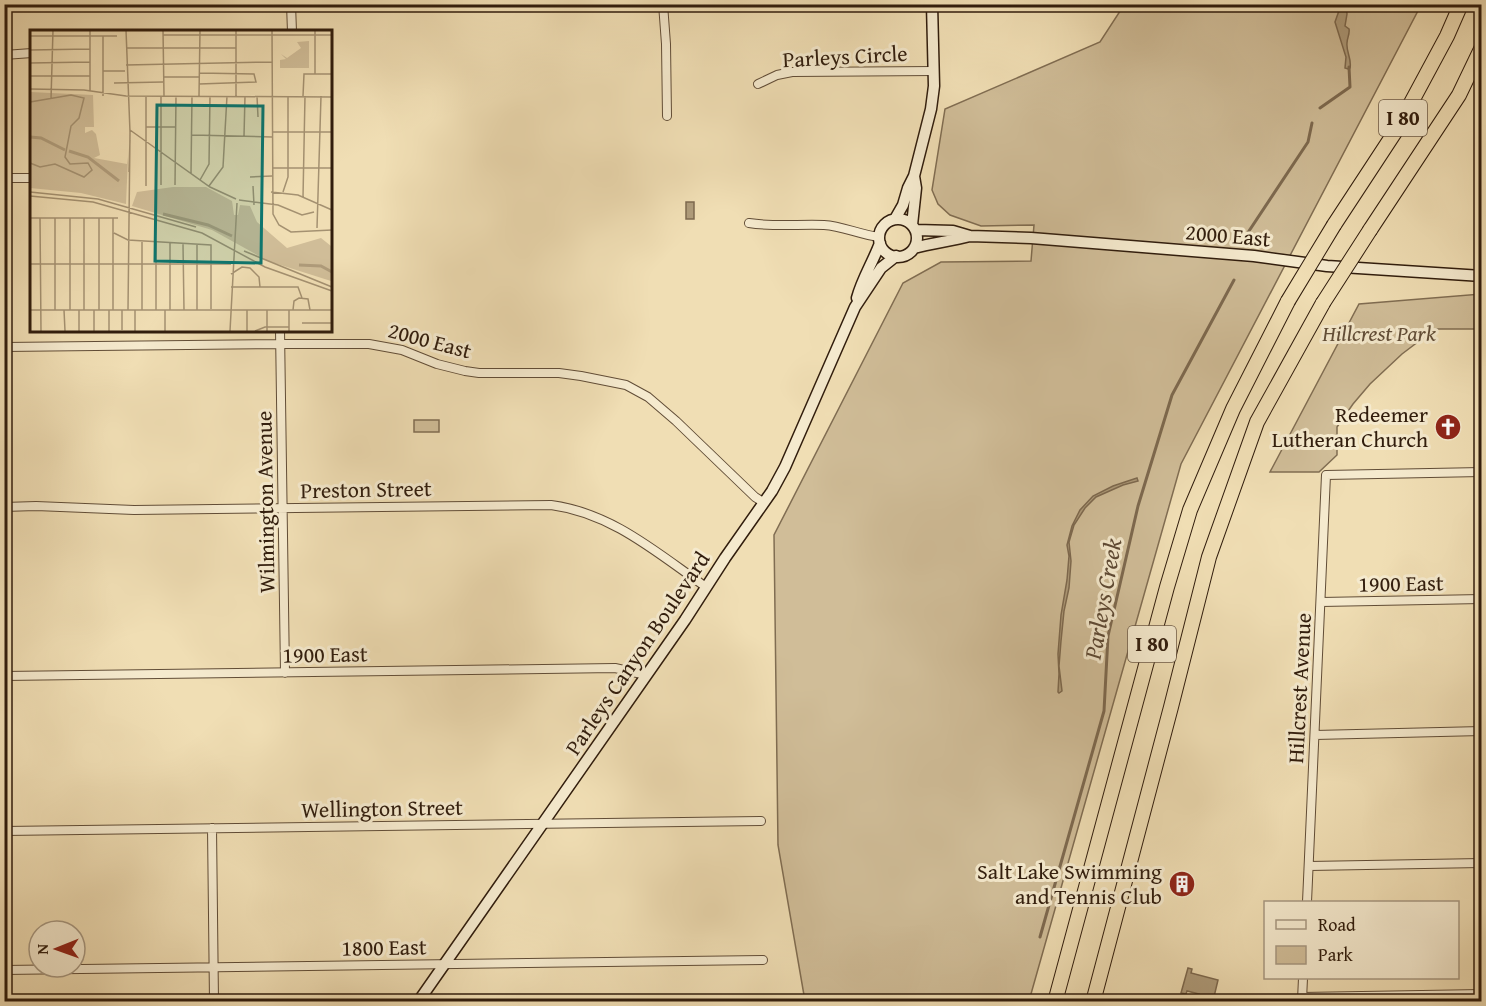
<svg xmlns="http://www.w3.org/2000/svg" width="1486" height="1006" viewBox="0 0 1486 1006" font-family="'Gentium Book Plus',serif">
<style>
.green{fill:#d0bd98;stroke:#806d52;stroke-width:1.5}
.water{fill:#af9c7b;stroke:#7d694f;stroke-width:1.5}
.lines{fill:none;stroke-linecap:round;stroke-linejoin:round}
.stream{stroke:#7d694f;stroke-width:3}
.street-casing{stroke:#614d37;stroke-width:10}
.secondary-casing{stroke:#311d0d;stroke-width:13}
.highway-casing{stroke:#311d0d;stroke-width:16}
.street{stroke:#f5eace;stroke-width:8}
.secondary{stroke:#f5eace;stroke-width:10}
.highway{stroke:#f0deb4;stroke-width:14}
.highway-bridge-casing{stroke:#311d0d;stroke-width:16;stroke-linecap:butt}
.highway-bridge{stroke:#f0deb4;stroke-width:14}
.labels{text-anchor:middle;stroke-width:6;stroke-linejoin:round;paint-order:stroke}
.shield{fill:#f5eace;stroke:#6c5a47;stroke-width:1.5}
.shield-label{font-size:21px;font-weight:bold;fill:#311d0d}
.street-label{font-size:22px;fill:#311d0d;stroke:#f5eace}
.park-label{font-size:22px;font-style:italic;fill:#614d37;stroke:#f5eace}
.poi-label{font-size:22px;fill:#311d0d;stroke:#f5eace;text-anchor:end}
.water-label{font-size:24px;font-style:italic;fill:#5d4934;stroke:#f5eace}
.inset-river{fill:none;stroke:#af9c7b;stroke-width:3}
.inset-road{fill:none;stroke:#a49171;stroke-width:1.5}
.view{fill:#0f766e;fill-opacity:0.15;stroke:#0f766e;stroke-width:3}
.inset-edge{fill:none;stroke:#311d0d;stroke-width:3}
</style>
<rect width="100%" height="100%" fill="#f0deb4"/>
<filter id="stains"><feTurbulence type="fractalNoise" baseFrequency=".00333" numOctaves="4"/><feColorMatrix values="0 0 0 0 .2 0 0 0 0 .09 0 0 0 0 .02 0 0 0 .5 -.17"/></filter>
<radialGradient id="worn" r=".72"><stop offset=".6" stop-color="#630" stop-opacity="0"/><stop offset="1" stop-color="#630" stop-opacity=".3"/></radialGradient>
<path class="green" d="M1124,5H1421L1181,464L1029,1001H805L778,845L774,535L903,283L941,262L1031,261L1034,225L981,226L950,215L938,204L932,190L945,109L1100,42Z
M1481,294V329H1435L1402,354L1370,384L1353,404L1337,427V455L1319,472H1270L1359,304Z
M414,420H439V432H414Z"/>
<path class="water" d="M1341,5H1346L1347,14L1345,26L1349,29C1350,34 1347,38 1347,43C1346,52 1352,59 1350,68L1348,69L1345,68L1346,57L1335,22Z
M686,202H694V219H686Z
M1137,478L1138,481L1123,485L1096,497L1085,508L1074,525L1069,542L1071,561L1069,588L1064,611L1061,641L1059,666L1062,691L1059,693L1058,692L1059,674L1058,654L1061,615L1067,580L1069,556L1067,545L1072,526L1080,510L1093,496L1113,486Z
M1188,968L1192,969L1191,973L1218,980L1213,1001H1197L1199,994L1187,991L1186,994L1181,993Z"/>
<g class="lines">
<path class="stream" d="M1320,108L1350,87L1349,67
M1245,237L1308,142L1312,123
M1040,937L1104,711L1108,636L1138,506L1172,395L1234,280"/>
<defs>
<path id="street" d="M291,4L292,32
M663,4L666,44L667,116
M4,55L32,53
M758,84L777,75L792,72L934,71
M4,178H32
M749,223C774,227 799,224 824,225C843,226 860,235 880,237
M280,330L285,673
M4,347L280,344H369L402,350L437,364L465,371L479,373H559L581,376L626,385L648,397L676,421L755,497L763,502
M4,507L36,506L134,510L551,505C612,513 657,553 706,587
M1321,602L1482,599
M4,676L615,668L646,675
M1315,735L1482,731
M212,828L214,1002
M4,831L761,821
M1309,866L1482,863
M1307,902L1326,475L1482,472
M4,970L763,960
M1302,997L1482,994
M1302,1000L1303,978"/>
<path id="secondary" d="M895,219L903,205L908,188L914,176L931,109L934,86L932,4
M879 238a19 19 0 1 1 38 0a19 19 0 1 1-38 0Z
M912,225L916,188L914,176
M916,230L953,231L970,236L1031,238L1254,256L1327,266L1482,276
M914,248C932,243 951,241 970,236
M857,298C862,279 873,262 880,243
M418,1002L685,620L725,558L772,491L785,467L855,307L881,268L896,256"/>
<path id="highway" d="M1334,225L1397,129L1447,36L1461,4
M1370,230L1459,95L1482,47
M1055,1002L1167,587L1190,510L1233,409L1288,301
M1093,1002L1171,707L1209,557L1257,422L1323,303"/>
</defs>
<use href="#street" class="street-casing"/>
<use href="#secondary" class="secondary-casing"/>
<use href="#highway" class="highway-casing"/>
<use href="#street" class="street"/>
<use href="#secondary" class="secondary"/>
<use href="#highway" class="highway"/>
<defs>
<path id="highway-bridge" d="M1288,301L1334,225
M1323,303L1370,230"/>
</defs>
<use href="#highway-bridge" class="highway-bridge-casing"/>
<use href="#highway-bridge" class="highway-bridge"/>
</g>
<defs>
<symbol id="church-disc" viewBox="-11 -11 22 22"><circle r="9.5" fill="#8f2418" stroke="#f5eace"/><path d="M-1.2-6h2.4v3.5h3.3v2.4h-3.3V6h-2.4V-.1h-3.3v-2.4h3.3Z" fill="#fff"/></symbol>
<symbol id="building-disc" viewBox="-11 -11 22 22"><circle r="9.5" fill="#8f2418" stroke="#f5eace"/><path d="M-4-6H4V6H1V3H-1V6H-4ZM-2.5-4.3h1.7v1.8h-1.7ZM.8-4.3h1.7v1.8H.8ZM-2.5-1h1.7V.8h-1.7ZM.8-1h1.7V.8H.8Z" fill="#fff"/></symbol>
</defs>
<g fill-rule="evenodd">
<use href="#church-disc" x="1433" y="412" width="30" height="30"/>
<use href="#building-disc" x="1167" y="869" width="30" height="30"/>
</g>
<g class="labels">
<g class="shield">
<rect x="1379" y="100" width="48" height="36" rx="4.5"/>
<rect x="1128" y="626" width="48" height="36" rx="4.5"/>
</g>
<g class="shield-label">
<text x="1403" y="125">I 80</text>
<text x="1152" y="651">I 80</text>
</g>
<g class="street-label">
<text transform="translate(845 56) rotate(-3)" y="8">Parleys Circle</text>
<text transform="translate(1228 235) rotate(5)" y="8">2000 East</text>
<text transform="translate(430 340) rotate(15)" y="8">2000 East</text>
<text transform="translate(366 489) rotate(-1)" y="8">Preston Street</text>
<text transform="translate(265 502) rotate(-91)" y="8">Wilmington Avenue</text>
<text transform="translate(1401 583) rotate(-1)" y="8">1900 East</text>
<text transform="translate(637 653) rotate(-56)" y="8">Parleys Canyon Boulevard</text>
<text transform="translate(325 654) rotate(-1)" y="8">1900 East</text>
<text transform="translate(1299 688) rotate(-87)" y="8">Hillcrest Avenue</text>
<text transform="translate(382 808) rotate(-1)" y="8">Wellington Street</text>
<text transform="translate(384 947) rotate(-1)" y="8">1800 East</text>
</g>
<g class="park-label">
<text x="1379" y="341">Hillcrest Park</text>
</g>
<g class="poi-label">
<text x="1428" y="422">Redeemer<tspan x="1428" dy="25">Lutheran Church</tspan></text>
<text x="1162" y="879">Salt Lake Swimming<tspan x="1162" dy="25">and Tennis Club</tspan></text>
</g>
<g class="water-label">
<text transform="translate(1103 599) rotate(-80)" y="8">Parleys Creek</text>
</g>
</g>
<g transform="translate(30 30)">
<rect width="302" height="302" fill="#f0deb4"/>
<path d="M279,11V38H250V30L256,29L251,24L257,28L271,18L267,12ZM0,62L63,65L64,97H55V103L62,100L66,104L70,125L64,128L97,134L98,127L96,174L51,163L0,158ZM143,157H176L202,171L204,185H208L210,175L220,176L227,192L257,218L291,208L301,216V251L238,231L182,200L102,176L107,162Z" fill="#d0bd98"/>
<path class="inset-river" d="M0,107L11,108L35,120M39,121L58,127L89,151M133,184L178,195L202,206M269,235L291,236L302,242"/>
<path class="inset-road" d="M96,0L100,102L98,280M133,0L134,66M242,0L243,184L249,195L261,202L302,200M133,5H302M0,6H87M96,18H206M0,20L60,19M0,33L60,32M96,35L242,32M73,41H95M285,44V0M0,46H60M134,47H169M84,53L133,52M169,54L226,52L224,44L169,43M0,59L54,60L96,66L302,67M60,62V0M73,66V6M169,66L170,0M206,66V0M227,66L228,87M273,66L274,44H302M21,69L23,0M0,72L41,65L54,68L49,88L41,96L35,127L40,134L58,133L62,140L54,147L25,134L10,137L0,133M116,97H146M100,100L180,157L206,169M242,102H302M162,105L242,107M214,106L215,66M242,138H302M99,142L100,110M161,143L162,66M220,147L242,146M170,150L179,134L180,66M131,155V66M145,155L146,66M116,156V66M179,156L193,137L197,66M223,156L224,175M0,162L68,169L166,197M241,162L268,165L302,180M253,162L258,147V66M0,166L63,172L172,203L235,237L302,261M273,167L275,66M209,170L248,175L272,185L284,182M0,188H88M10,188L11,301M25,188V280M54,188V280M83,188V280M287,198L291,66M84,203L98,210L181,215V279M112,211V280M126,212V280M153,214L154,280M167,215V280M214,221L302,257M0,234H201M201,244L212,237L220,238L229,247L230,257M201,257H268L272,268M0,280H302M34,280L35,301M40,280V188M49,280V301M64,280V301M69,280V188M79,280V301M140,280V213M217,280V301M263,280L264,271L269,268L278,269L280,280M272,293H302M92,300V280M105,301V280M135,301V280M200,301L207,173M225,301L235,297H259M237,301V280M259,301V280"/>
<path class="view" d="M127,75L233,76L231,233L125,231Z"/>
<rect width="302" height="302" class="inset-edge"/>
</g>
<rect width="1486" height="1006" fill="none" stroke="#f0deb4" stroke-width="24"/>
<rect x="6" y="6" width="1474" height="994" fill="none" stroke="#311d0d" stroke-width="3"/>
<rect x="12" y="12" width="1462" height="982" fill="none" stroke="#311d0d" stroke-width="1.5"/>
<rect x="1264" y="901" width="195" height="78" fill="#f5eace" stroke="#a79881" stroke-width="1.5"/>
<rect x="1276" y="920" width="30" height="9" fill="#f5eace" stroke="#a79881" stroke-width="1.5"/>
<text x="1318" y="931" font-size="18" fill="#311d0d">Road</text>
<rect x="1276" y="946" width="30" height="18" fill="#d0bd98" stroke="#a79881" stroke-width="1.5"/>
<text x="1318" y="961" font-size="18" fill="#311d0d">Park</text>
<g transform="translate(57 949) rotate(269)"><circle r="28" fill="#f5eace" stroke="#a79881" stroke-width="1.5"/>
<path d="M0-4.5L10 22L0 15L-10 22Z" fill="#8f2418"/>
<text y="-9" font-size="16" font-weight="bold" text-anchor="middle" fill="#311d0d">N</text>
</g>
<rect width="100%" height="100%" filter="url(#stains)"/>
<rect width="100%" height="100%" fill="url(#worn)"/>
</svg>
